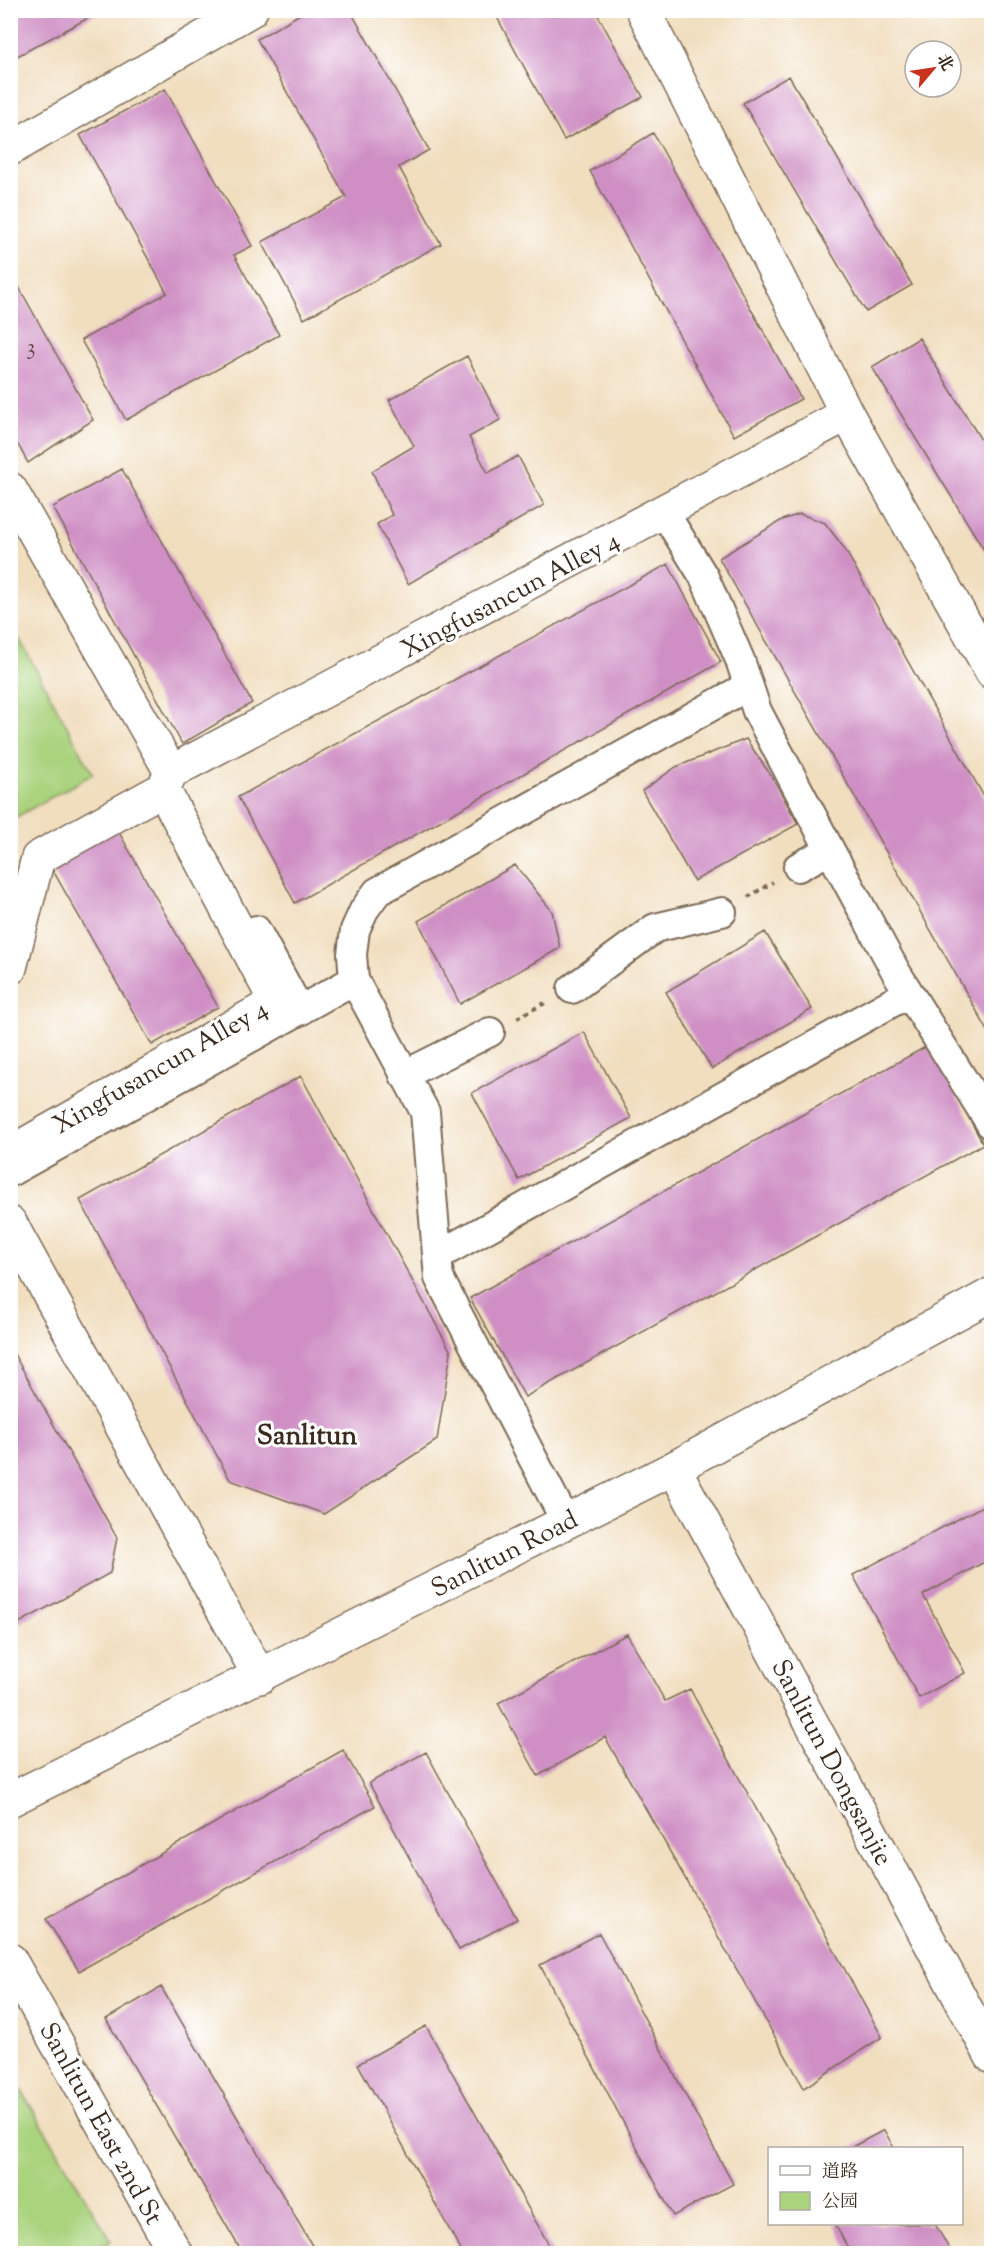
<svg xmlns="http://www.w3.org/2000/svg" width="1002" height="2264" viewBox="0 0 1002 2264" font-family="'Sorts Mill Goudy','Noto Serif SC',serif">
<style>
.green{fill:#aad37e;stroke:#727e4e;stroke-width:1.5}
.building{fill:#cf8fc4}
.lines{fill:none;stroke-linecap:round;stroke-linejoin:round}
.pedestrian-casing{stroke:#7b6956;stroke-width:32}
.minor-casing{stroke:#7b6956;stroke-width:36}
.tertiary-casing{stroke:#7b6956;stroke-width:36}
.path{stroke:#7b6956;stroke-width:4;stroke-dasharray:4.5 4.5;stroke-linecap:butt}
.pedestrian{stroke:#fff;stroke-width:28}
.minor{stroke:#fff;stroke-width:33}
.tertiary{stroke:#fff;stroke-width:33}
.labels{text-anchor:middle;stroke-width:6;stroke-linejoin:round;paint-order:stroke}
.number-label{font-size:22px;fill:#604348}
.street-label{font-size:26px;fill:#3b2a1e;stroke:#fff}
.neighbourhood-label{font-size:27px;font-weight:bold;fill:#3b2a1e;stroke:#fff}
</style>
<rect width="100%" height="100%" fill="#fff"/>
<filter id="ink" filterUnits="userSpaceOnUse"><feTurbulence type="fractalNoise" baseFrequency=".0167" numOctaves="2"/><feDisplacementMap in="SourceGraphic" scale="12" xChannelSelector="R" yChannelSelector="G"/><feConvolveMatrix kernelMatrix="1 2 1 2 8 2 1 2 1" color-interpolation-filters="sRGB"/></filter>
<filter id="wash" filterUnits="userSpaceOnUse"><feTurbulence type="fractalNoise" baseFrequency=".008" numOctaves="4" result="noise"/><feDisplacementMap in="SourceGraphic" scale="24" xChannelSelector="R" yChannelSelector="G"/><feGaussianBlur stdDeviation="1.35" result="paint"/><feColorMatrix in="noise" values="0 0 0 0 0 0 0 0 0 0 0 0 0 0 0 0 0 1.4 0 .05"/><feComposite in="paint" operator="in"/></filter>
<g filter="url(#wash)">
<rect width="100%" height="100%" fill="#f1debf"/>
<path class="green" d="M10,622L93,774L11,820H10Z
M11,2073L111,2241L91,2253H11Z"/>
<g id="blocks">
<path class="building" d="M10,10H103L10,60Z
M307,10H350L429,150L399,167L441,244L304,319L262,242L346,197L257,39Z
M493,10H595L643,97L564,140Z
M789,76L912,285L866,312L743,103Z
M165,89L252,246L234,255L279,335L126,420L81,340L167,293L80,135Z
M653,133L801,399L734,436L590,171Z
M10,271L93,420L28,463L10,430Z
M919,338L992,458V563L872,367Z
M467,356L500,420L469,437L488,473L518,456L544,505L408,584L377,524L392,515L372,471L414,446L389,400Z
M122,469L252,703L182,744L53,507Z
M800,514L825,523L844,548L992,811V1038L719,558L782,520Z
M668,564L721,662L295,903L238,797Z
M992,613V642L978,621Z
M746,739L772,777L798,824L694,881L642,791L676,767Z
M113,822L218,1007L152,1045L47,860Z
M515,865L552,911L560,948L460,1004L418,921Z
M765,932L812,1009L712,1069L666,992Z
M584,1032L631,1118L519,1180L472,1093Z
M929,1045L983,1144L525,1397L470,1298Z
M301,1076L451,1352L437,1440L324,1514L230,1480L80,1200Z
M10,1347L117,1538L110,1573L10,1628Z
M992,1501V1558L923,1595L965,1673L919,1698L853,1575Z
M627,1634L665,1701L690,1689L882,2037L804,2088L605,1737L538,1776L498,1703Z
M343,1750L375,1806L79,1971L46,1919Z
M426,1752L517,1919L459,1950L369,1783Z
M599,1933L733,2184L673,2216L540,1965Z
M161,1987L317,2254H243L106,2019Z
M426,2026L554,2254H463L358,2064Z
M884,2130L894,2148H850Z
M835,2224H935L952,2254H851Z"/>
</g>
</g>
<g filter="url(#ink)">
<use href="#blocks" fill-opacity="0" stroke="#7b6956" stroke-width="1.5"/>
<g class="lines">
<defs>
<path id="pedestrian" d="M664,512L704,577L740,660L757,711L830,850L896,972L992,1126
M798,867L830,850
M256,930L300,1011
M572,989L655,928L722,912
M404,1075L490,1032
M10,1172L354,980
M437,1256L909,993
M566,1522L439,1278L425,1112L354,980L352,954L355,930L364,910L377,892L748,686"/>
<path id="minor" d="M643,10L847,414L992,672
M10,149L251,10
M10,489L171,772
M10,968L38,858L163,789
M10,1153L276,1002L163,789L171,772L847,414
M10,1223L260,1677
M674,1468L992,2057
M10,1960L176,2254"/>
<path id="tertiary" d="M10,1800L674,1468L992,1294"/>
</defs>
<use href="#pedestrian" class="pedestrian-casing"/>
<use href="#minor" class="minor-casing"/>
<use href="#tertiary" class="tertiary-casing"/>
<path class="path" d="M748,897L773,882
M517,1018L545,1003"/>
<use href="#pedestrian" class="pedestrian"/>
<use href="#minor" class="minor"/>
<use href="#tertiary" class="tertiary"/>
</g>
</g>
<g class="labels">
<g class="number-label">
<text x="31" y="354">3</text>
</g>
<g class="street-label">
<text transform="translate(510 594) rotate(-28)" y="9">Xingfusancun Alley 4</text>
<text transform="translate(160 1066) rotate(-30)" y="9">Xingfusancun Alley 4</text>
<text transform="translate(504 1553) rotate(-27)" y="9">Sanlitun Road</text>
<text transform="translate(833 1762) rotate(62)" y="9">Sanlitun Dongsanjie</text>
<text transform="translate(102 2123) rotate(61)" y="9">Sanlitun East 2nd St</text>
</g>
<g class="neighbourhood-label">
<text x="307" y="1444">Sanlitun</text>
</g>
</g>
<rect width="1002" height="2264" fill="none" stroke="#fff" stroke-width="36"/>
<rect x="768" y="2147" width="195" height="78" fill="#ffffff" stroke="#b1aaa5" stroke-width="1.5"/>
<rect x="780" y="2166" width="30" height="9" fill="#ffffff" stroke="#b1aaa5" stroke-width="1.5"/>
<text x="822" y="2177" font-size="18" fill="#3b2a1e">道路</text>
<rect x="780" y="2192" width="30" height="18" fill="#aad37e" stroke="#b1aaa5" stroke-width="1.5"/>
<text x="822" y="2207" font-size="18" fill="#3b2a1e">公园</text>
<g transform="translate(933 69) rotate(61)"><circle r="28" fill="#ffffff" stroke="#b1aaa5" stroke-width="1.5"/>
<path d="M0-4.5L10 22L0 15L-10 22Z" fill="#c8321e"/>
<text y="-9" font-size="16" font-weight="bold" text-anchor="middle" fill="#3b2a1e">北</text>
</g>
</svg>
